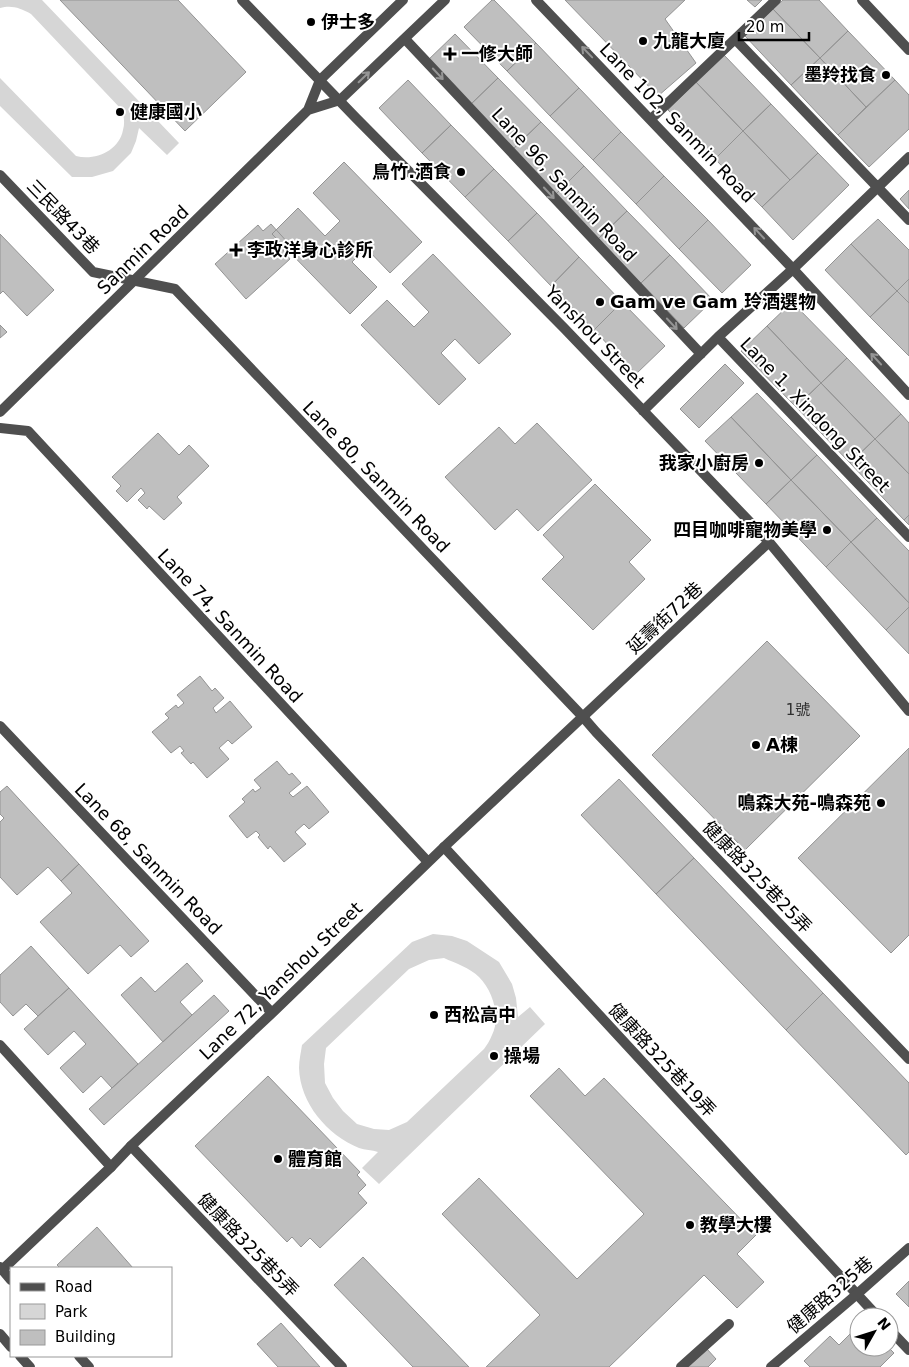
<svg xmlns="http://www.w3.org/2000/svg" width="909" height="1367" viewBox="0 0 909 1367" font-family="'DejaVu Sans','Noto Sans TC',sans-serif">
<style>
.green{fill:#d6d6d6;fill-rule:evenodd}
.building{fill:#bfbfbf;stroke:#939393}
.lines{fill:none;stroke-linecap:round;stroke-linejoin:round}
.service{stroke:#4f4f4f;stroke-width:10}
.minor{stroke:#4f4f4f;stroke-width:10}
.tertiary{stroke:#4f4f4f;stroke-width:10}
.oneway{stroke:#959595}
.poi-dot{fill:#000;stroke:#fff;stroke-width:2}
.labels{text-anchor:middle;stroke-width:4;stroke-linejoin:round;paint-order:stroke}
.number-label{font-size:15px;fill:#303030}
.poi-label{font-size:18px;font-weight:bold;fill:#000;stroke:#fff;text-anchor:start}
.street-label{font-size:18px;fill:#000;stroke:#fff}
</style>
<rect width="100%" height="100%" fill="#fff"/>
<path class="green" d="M0,0H42L179,143L167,155L139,128L136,141L131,153L113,171L92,177H72L0,106V78L76,156C95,161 119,151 123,130C125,123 124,117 122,110L31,14C20,8 12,5 0,8Z
M433,934L452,936L467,941L499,962L512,984L516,998L518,1017L530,1007L545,1024L379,1184L362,1168L378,1152C372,1150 365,1150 359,1148C327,1135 300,1103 299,1068C299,1060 301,1052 302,1045L412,942ZM444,958C455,963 470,968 479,977C493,991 501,1017 492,1035C490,1040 487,1045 484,1049L407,1122L389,1130L374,1129L357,1124L343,1111L333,1098L325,1083L324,1064L326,1048L409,969L429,960Z"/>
<path class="building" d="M60,0H178L246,72L185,131Z
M492,0H494L536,43L507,71L464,27Z
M565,0H685L665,19L696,63L658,96Z
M747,0H762L755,7Z
M783,0H819L848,31L820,58L773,9Z
M773,9L820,58L791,85L745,36Z
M848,31L895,80L866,107L820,58Z
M455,34L498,78L469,106L426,62Z
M536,43L579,88L550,116L507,71Z
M724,55L771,104L743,131L696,82Z
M820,58L866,107L838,135L791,85Z
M498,78L541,122L512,150L469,106Z
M408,80L451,125L422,153L379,108Z
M895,80L909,95V129L869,167L838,135Z
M696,82L743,131L715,159L668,110Z
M579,88L621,132L593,160L550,116Z
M771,104L818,153L790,180L743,131Z
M541,122L584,166L555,195L512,150Z
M451,125L494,169L465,197L422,153Z
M743,131L790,180L762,207L715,159Z
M621,132L664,176L636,204L593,160Z
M818,153L849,185L793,240L762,207Z
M344,162L422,242L390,273L366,248L352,262L377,287L350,314L272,234L298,208L325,236L340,221L313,193Z
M584,166L627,211L598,239L555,195Z
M494,169L537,213L508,241L465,197Z
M664,176L708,220L679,249L636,204Z
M909,190V209L900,199Z
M627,211L670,255L641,283L598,239Z
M537,213L579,257L551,286L508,241Z
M878,219L909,250V279L897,291L851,244Z
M708,220L751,265L722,293L679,249Z
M271,224L289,244L283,250L290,259L246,299L215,264L258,225L263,231Z
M0,234L54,290L27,316L3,291L0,294Z
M851,244L897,291L870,317L825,270Z
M433,254L511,334L479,364L455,339L441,353L466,379L439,405L361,325L387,300L414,327L429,312L402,284Z
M670,255L713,300L684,328L641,283Z
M579,257L622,302L594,330L551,286Z
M909,279V303L897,291Z
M897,291L909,303V356L870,317Z
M622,302L665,346L636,374L594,330Z
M792,302L847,358L821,383L767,326Z
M0,325L7,332L0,338Z
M767,326L821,383L796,407L741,351Z
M847,358L901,414L875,439L821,383Z
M725,364L744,383L699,428L680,409Z
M821,383L875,439L850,463L796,407Z
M757,393L817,455L791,480L731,417Z
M901,414L909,423V474L875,439Z
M731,417L791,480L766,504L705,441Z
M537,423L592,480L538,531L517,509L495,530L445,477L499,427L515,444Z
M158,433L179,455L189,445L209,466L177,497L182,503L164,520L149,506L147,509L138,500L145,493L141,488L127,502L116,491L121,486L112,477Z
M875,439L909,474V515L904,520L850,463Z
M817,455L877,518L851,542L791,480Z
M791,480L851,542L826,567L766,504Z
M595,484L651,540L629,562L645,579L593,630L542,579L564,557L543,535Z
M909,515V525L904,520Z
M877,518L909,551V603L851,542Z
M851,542L909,603V607L886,630L826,567Z
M909,607V654L886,630Z
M767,641L860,736L745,850L652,755Z
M200,676L212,691L215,688L224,698L213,708L216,713L230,701L252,727L232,744L228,740L219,748L229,759L207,778L193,762L191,764L181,753L184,751L180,746L171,753L152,732L169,718L165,714L176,705L178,708L184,703L177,695Z
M909,748V935L891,953L798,858Z
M277,761L289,775L292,773L301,783L289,793L293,797L307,786L329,812L309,829L304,824L295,832L306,844L284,862L270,846L268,849L258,837L260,835L256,831L247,838L229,816L245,802L242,799L253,789L255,792L261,788L254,780Z
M619,779L694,858L656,894L581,815Z
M7,786L79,864L61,881L48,867L17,895L0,877V822L4,818L0,814V792Z
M694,858L823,993L786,1030L656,894Z
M79,864L149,941L131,957L120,945L88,974L40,922L72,893L61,881Z
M31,946L69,988L38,1016L26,1004L13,1016L0,1002V975Z
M187,963L203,981L180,1002L192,1015L163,1042L121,995L141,977L155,992Z
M69,988L138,1064L112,1088L101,1076L83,1093L60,1068L86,1044L74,1031L48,1055L24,1029Z
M823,993L909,1083V1152L906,1155L786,1030Z
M214,995L229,1011L104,1125L89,1109Z
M559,1068L585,1096L604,1078L756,1235L737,1254L764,1282L737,1308L704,1275L609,1367H486L540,1315L442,1214L479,1178L577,1279L644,1214L530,1096Z
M268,1076L360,1172L357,1175L366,1185L358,1193L367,1203L320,1248L310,1238L301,1247L292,1237L287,1242L195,1146Z
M97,1227L133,1268H60L57,1265Z
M363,1257L469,1367H413L334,1285Z
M909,1281V1307L896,1294Z
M281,1323L320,1367H278L257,1344Z
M859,1325V1347H888L894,1353L880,1367H810L804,1361L830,1336L839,1345Z
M707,1349L716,1359L708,1367H688Z"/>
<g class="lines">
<path class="service" d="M583,717L596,732L909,1059
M444,847L878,1317
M2,1270L111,1167L131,1146L342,1367
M889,1329L909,1350
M681,1367L729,1324"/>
<path class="minor" d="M242,0L356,118L564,328L769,542L909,711
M536,0L793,269L909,395
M862,0L909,50
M405,39L701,354
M735,39L909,220
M651,119L776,0
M0,175L93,272L175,289L583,717
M718,337L909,537
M643,411L718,337L793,269L909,157
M0,428L28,431L428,862
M0,726L272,1013
M0,1045L111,1167
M131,1146L272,1013L444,847L769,542
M771,1367L856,1295L909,1248"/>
<path class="tertiary" d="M308,110L340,100L445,0
M0,412L308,110L320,80L403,0
M0,1267L11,1280
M0,1334L11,1347
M20,1356L30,1367
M79,1356L89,1367"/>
</g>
<defs><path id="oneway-shaft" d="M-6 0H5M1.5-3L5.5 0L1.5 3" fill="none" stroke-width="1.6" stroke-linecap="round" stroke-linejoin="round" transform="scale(1.25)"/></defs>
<g class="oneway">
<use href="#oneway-shaft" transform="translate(587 52) rotate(-134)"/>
<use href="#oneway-shaft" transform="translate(438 74) rotate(47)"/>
<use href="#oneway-shaft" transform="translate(364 77) rotate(-44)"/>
<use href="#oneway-shaft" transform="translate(549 193) rotate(47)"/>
<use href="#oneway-shaft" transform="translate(759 233) rotate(-133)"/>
<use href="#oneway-shaft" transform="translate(672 324) rotate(47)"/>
<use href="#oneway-shaft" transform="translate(876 359) rotate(-133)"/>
</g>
<g class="poi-dot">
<circle cx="311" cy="22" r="5"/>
<circle cx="643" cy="41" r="5"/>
<path d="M447.5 46.5h5v5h5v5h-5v5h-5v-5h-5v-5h5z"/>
<circle cx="886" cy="75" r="5"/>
<circle cx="120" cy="112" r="5"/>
<circle cx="461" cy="172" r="5"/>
<path d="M233.5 242.5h5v5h5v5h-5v5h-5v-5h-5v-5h5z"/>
<circle cx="600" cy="302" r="5"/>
<circle cx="759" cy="463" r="5"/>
<circle cx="827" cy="530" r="5"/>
<circle cx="756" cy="745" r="5"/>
<circle cx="881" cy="803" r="5"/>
<circle cx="434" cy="1015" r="5"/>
<circle cx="494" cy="1056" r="5"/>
<circle cx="278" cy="1159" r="5"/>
<circle cx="690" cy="1225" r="5"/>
</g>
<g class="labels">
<g class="number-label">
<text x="798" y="715">1號</text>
</g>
<g class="poi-label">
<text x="321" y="28">伊士多</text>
<text x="653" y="47">九龍大廈</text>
<text x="461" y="60">一修大師</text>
<text x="876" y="81" text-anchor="end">墨羚找食</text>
<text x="130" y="118">健康國小</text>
<text x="451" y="178" text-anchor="end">鳥竹.酒食</text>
<text x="247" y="256">李政洋身心診所</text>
<text x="610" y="308">Gam ve Gam 玲酒選物</text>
<text x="749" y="469" text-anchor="end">我家小廚房</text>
<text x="817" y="536" text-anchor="end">四目咖啡寵物美學</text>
<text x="766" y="751">A棟</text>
<text x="871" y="809" text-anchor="end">鳴森大苑-鳴森苑</text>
<text x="444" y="1021">西松高中</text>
<text x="504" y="1062">操場</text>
<text x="288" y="1165">體育館</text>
<text x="700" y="1231">教學大樓</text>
</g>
<g class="street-label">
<text transform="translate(677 123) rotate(46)" y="6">Lane 102, Sanmin Road</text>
<text transform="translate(564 185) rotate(47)" y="6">Lane 96, Sanmin Road</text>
<text transform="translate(63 217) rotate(46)" y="6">三民路43巷</text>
<text transform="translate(143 250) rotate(-44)" y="6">Sanmin Road</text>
<text transform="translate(595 337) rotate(46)" y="6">Yanshou Street</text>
<text transform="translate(815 415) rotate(46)" y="6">Lane 1, Xindong Street</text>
<text transform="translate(376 477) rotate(46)" y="6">Lane 80, Sanmin Road</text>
<text transform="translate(665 618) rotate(-43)" y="6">延壽街72巷</text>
<text transform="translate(230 626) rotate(47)" y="6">Lane 74, Sanmin Road</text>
<text transform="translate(148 859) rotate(46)" y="6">Lane 68, Sanmin Road</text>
<text transform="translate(757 877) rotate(46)" y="6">健康路325巷25弄</text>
<text transform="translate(281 981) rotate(-44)" y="6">Lane 72, Yanshou Street</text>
<text transform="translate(662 1060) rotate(47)" y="6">健康路325巷19弄</text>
<text transform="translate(248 1245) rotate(46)" y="6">健康路325巷5弄</text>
<text transform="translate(830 1295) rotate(-41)" y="6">健康路325巷</text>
</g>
</g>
<rect x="10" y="1267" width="162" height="90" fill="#ffffff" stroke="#999999"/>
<rect x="20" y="1283" width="25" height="8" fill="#4f4f4f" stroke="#999999"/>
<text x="55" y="1292" font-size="15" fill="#000000">Road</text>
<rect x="20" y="1304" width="25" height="15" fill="#d6d6d6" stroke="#999999"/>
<text x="55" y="1317" font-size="15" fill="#000000">Park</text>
<rect x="20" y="1330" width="25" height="15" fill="#bfbfbf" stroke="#999999"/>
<text x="55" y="1342" font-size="15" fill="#000000">Building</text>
<g transform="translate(874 1332) rotate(51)"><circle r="24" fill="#ffffff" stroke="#999999"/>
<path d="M0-4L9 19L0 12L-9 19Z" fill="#000000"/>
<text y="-8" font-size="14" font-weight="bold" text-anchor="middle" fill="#000000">N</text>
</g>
<path d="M739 32v8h70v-8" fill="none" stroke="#000000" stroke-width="2.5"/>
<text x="746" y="32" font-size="15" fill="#000000" stroke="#ffffff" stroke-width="4" paint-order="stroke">20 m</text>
</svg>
